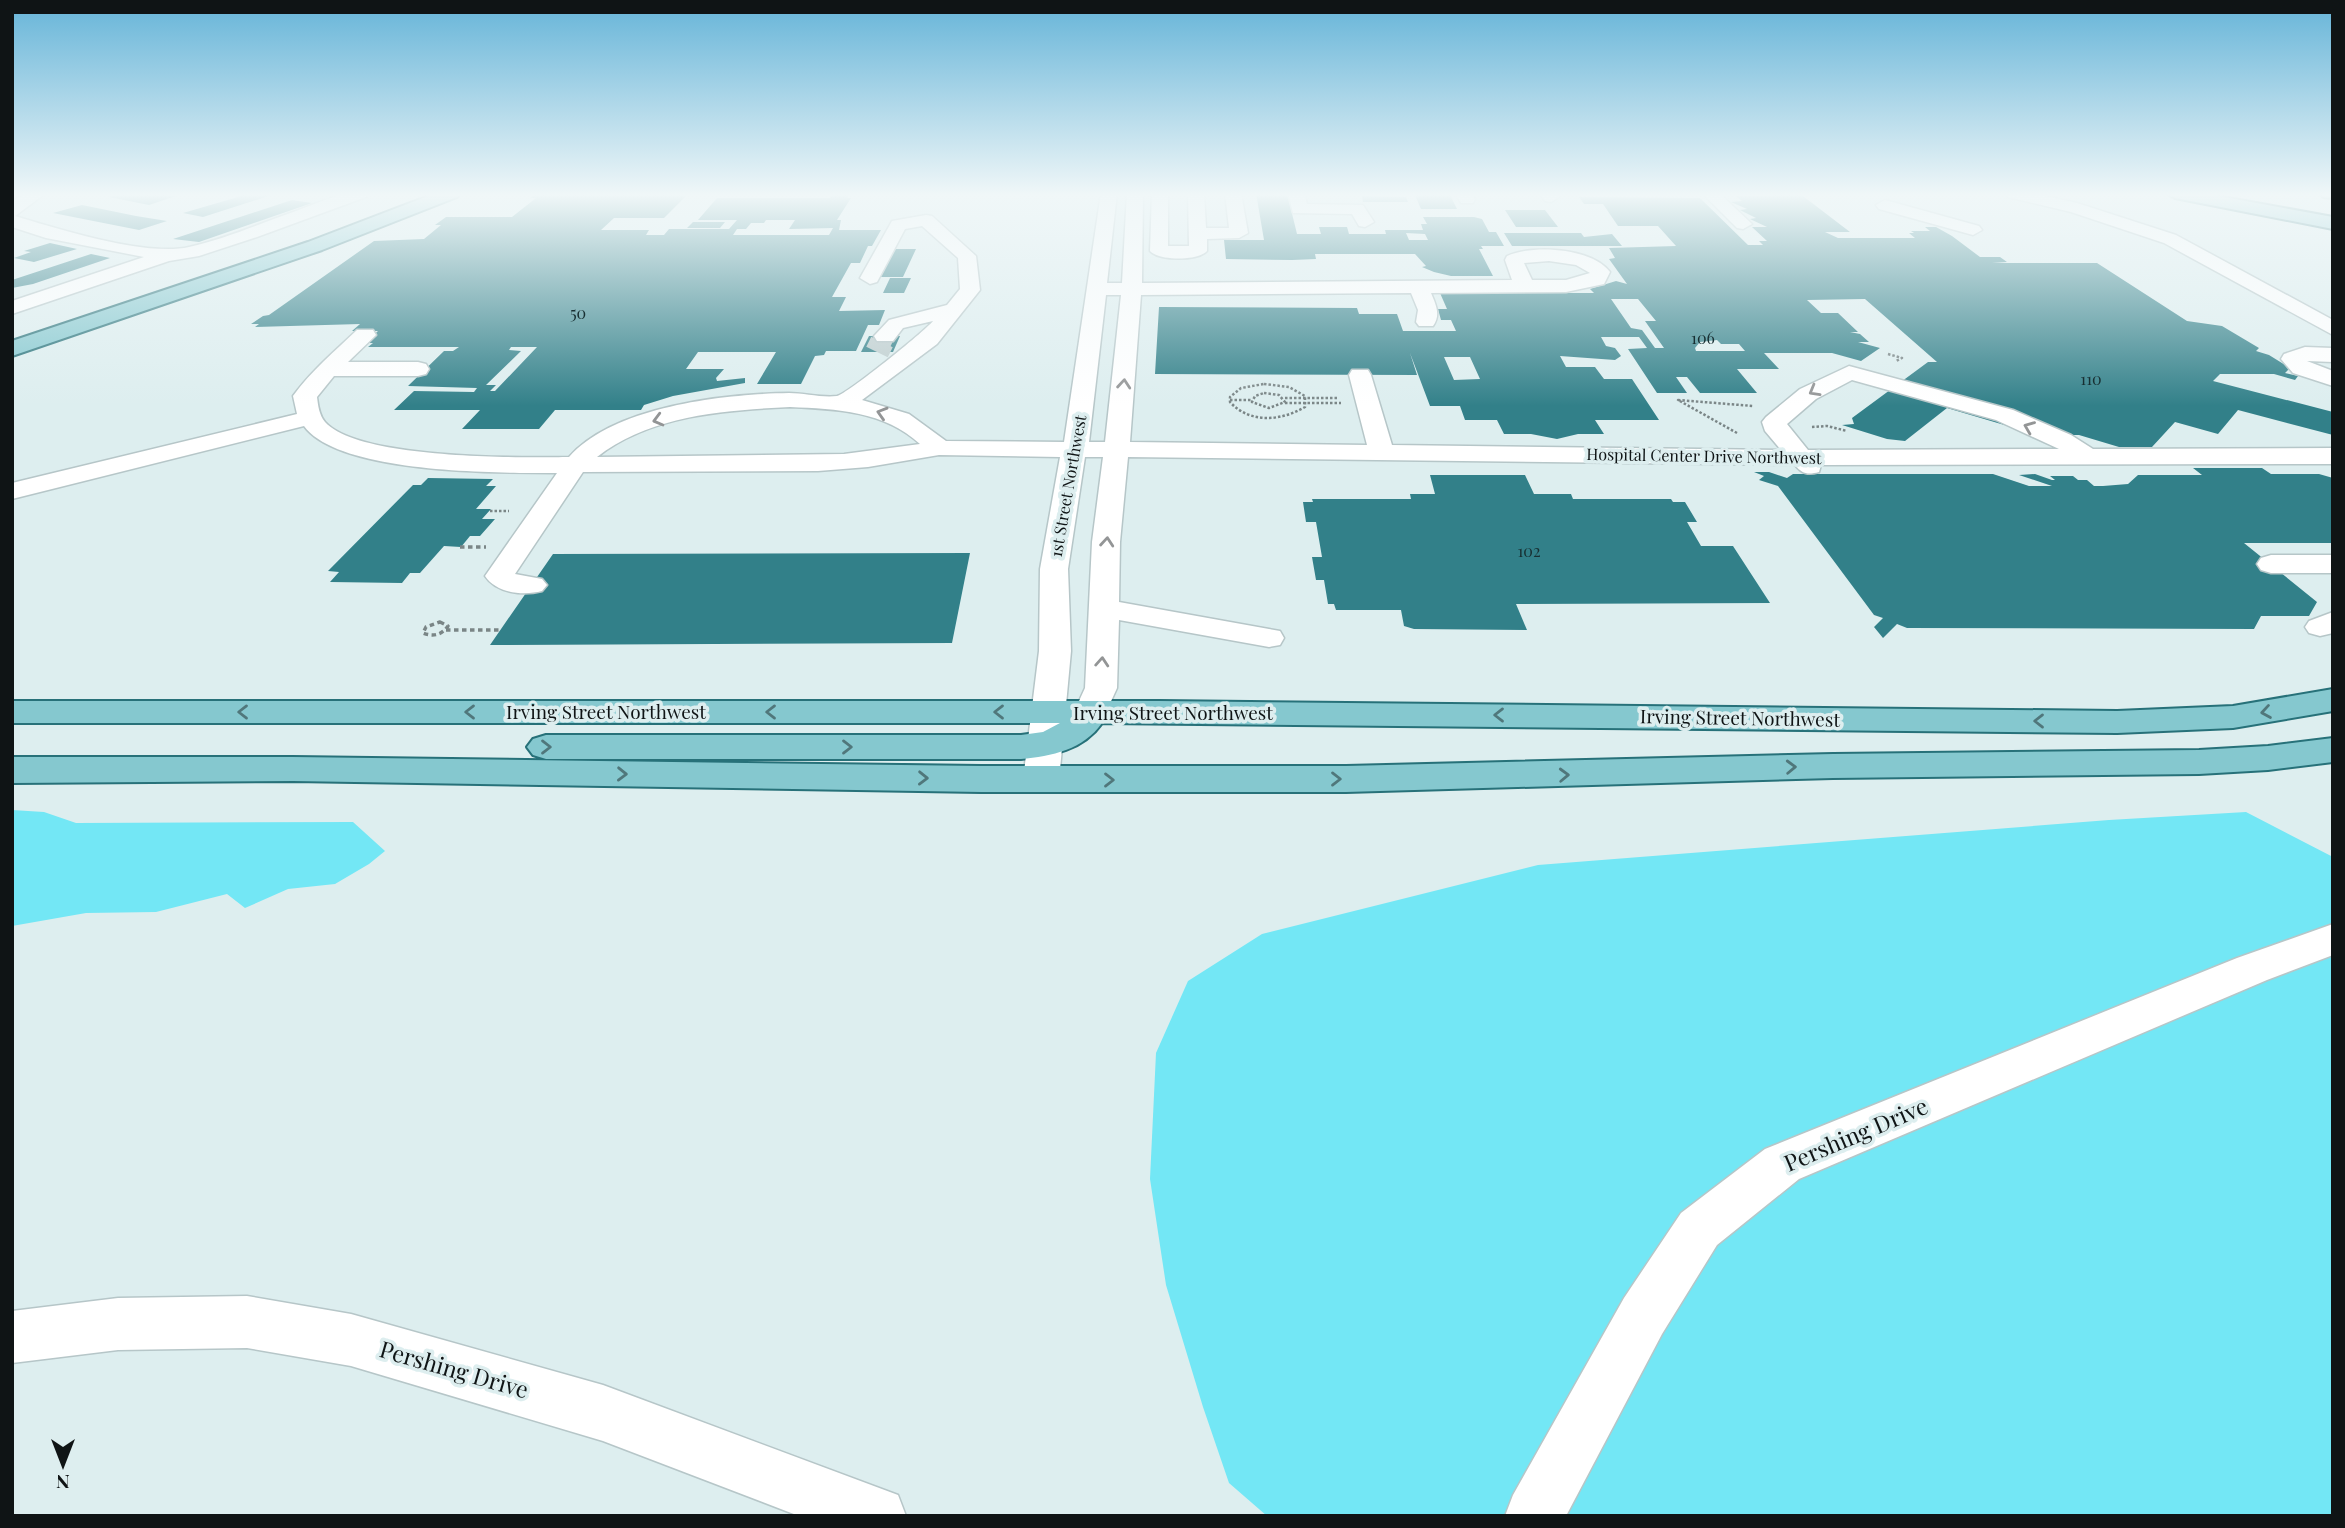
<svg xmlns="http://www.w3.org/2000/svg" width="2345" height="1528" viewBox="0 0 2345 1528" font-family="'Playfair Display',serif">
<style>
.green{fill:#73e7f5}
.building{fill:#328089;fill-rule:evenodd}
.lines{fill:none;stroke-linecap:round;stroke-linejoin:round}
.minor-tunnel-far1{stroke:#becdce;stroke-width:19;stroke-dasharray:19 10;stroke-linecap:butt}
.minor-tunnel{stroke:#becdce;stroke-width:24;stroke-dasharray:24 12;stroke-linecap:butt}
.minor-casing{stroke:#b6c6c8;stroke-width:3}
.major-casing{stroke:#277179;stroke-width:4}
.path-far1{stroke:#7a8586;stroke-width:2.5;stroke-dasharray:2.5 2;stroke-linecap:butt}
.path{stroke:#7a8586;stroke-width:3.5;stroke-dasharray:4.5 3.5;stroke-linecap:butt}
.minor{fill:#fff;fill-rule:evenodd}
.major{fill:#85c8cf;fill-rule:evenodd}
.oneway{stroke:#939596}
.oneway2{stroke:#50777b}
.labels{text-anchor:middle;stroke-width:7;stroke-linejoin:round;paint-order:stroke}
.number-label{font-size:16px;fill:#182f32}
.far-street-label{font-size:16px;fill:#0f1415;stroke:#ddeeef}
.street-label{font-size:19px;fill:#0f1415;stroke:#ddeeef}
.near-street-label{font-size:23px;fill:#0f1415;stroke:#ddeeef}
</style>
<rect width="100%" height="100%" fill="#ddeeef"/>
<path class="green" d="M12,810L44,812L76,823L353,822L385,851L369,864L335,884L288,889L245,908L227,894L156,912L86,913L12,926Z
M2246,812L2333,857V1516H1267L1229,1483L1203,1407L1166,1285L1150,1179L1156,1053L1188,981L1262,934L1538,865L2109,820Z"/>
<path class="building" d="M125,193H149L176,196L149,205L109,197Z
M243,193H278L203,217L183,213L238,197Z
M537,193H689L664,218H614L601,230H649L646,235H664L669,229H729L737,220H698L717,198H830L834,193H850L847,198H851L837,220H841L839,230H881L872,246H868L860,263H851L832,297H846L839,311L885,310L879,325H868L856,351H826L824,355L815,356L801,384H757L776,352H698L686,369H724L716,378L717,381L745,378V383L673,396L644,405L641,410H555L539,429H462L480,410H394L414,391L474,392L477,388L408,386L444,351H453L459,347H368L373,343H365L378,331H352L360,324L255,327L259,324H251L263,316L269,315L374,241L424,239L441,225H435L446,217H512L536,198H530ZM766,220H795L789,229L833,228L829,235H733L737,229H746L751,223H764ZM511,347H537L495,391H490L496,385H486L521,351L509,350Z
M1256,193H1287L1297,234H1321L1319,227H1347L1349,234H1386L1385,230H1423L1421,224H1427L1423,217H1474L1482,219L1489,232H1496L1504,246H1481L1483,249H1479L1493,276H1451L1434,272L1422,267L1426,266L1415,254H1315L1316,259L1292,260L1226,259L1224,240H1264ZM1406,233L1425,234L1428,240H1409Z
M1414,193H1449L1457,209H1421Z
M1764,193H1799L1850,232H1825L1838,238H1915L1909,233H1914L1911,231H1930L1925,227H1936L1952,236L1980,257H2000L2007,262L1992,263H2097L2187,321L2222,326L2259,348L2256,351L2269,355L2290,368L2285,373L2298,376L2295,380L2274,374H2220L2213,381L2333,412V435L2238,410L2218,434L2175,422L2152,447H2119L2079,435H2038L1947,408L1905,441L1887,439L1842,425L1854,424L1852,418L1928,362H1937L1865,299L1807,300L1821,313H1838L1858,332H1850L1860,334L1869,342H1858L1880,348L1861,361L1832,353H1764L1779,369H1737L1757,393H1700L1687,377H1676L1687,393H1657L1628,349L1647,348L1639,337H1601L1606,346L1615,348L1621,356L1615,360L1560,356L1566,367H1595L1604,379H1632L1659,420H1595L1604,434H1578L1557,439L1531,434H1504L1497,420H1465L1460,406H1430L1410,353L1417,375L1155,374L1159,307L1357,308L1359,314H1397L1403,331H1456L1451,320H1441L1438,309H1447L1440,293H1594L1590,289L1616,281L1627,284L1609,259L1615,258L1609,248L1676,246L1658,226H1618L1603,204H1584L1579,197L1700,198L1748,245H1763L1759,241H1767L1752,227H1767L1750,219L1756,218L1740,210L1747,209L1731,202L1742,201L1736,196H1768ZM1611,299H1638L1656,321H1645L1664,348H1655L1642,330L1631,328ZM1717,340L1721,344H1739L1745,351H1696L1695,348L1700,342ZM1444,357H1470L1480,379L1454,380Z
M1362,196L1406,197L1408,202H1363Z
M292,200L312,203L199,242L173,239Z
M82,205L136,216L167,221L139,230L53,213Z
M1505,210H1545L1558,227H1516Z
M693,222H725L720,228H687Z
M1504,233H1581L1584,237L1612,234L1622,246H1512Z
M50,243L77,249L34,262L14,258L31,252L24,251Z
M893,249H916L903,277H879Z
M91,254L110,258L33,284L12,288V280Z
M890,278H911L904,293H883Z
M869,336H900L893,352H861Z
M2193,468H2262L2271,474H2319L2333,478V543H2244L2317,602L2309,616H2261L2254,629L1907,628L1897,624L1883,638L1874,627L1883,618L1874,615L1778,486L1759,480L1764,476L1754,472H1769L1787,478L1793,474H1993L2029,486H2052L2019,475L2035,474L2052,480H2055L2050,476H2073L2078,480H2087L2094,486H2103L2128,484L2138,475H2202Z
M1430,475H1525L1534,494H1571L1573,499H1671L1673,502H1685L1697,522H1687L1701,546H1733L1770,603L1516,604L1527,630L1414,629L1404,626L1401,610H1336L1334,604H1328L1324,580H1316L1312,557H1322L1316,522H1306L1303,502H1313L1312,499H1411L1410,494H1435Z
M428,478L493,479L486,486H496L476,509H491L482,519H495L480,536H470L461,547L444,546L420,573H410L402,583L330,582L339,572L328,571L413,485H421Z
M970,553L952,643L490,645L553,554Z"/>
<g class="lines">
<path class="minor-tunnel-far1" d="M881,344L885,336"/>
<path class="minor-tunnel" d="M877,352L882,342"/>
<defs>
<path id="minor" d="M27,193H46L15,216C58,229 147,257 189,247C225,239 261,223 296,211C320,202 343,191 368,193L366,197L257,237L199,256L169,261L12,314V301L144,257L46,238L12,227V201Z
M1101,193H1117L1107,283H1122L1127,193H1143L1142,283L1512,280L1505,260L1507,256C1533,244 1592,248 1610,272L1604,284L1566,292L1431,293C1436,305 1441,315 1433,326H1419L1416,322L1418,310L1411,293L1141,295L1130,442L1367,445L1349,375L1352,370H1368L1371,375L1392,445L1781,450L1765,431L1762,422L1766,417L1800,389L1849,366L2013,410L2071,435L2093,449L2333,448V464L1821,465L1819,472C1808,475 1802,474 1795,465L1128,457L1120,542L1119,602L1269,629L1280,631L1284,638L1280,645L1269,647L1119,620L1117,688L1103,719L1091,722L1079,719L1074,712L1085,688L1092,542L1103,457H1085L1068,569L1071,651L1059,780L1054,788L1041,792L1028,788L1023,780L1039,651L1040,569L1060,457L939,455L868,467L818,471L583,472L515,574L542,579L547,585L542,591C523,596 496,593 485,576L557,473C500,473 339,474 304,426L12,499V483L297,414L293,396C311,371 335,351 357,330H373L376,335L348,362H418L426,364L429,369L426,374L418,376H334L317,397C318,405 319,415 325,422C358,459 519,458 569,457C614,406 724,394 789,393C804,393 822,398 837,396C847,394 924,332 933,321L903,328L893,341H877L874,336L889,320L947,305L960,289L958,258L922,226L905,229L877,282L870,284L860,278L892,221L926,215L932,216L976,256L980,290L937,344L862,400L909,414L946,441L1064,442ZM1549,261L1576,265L1590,273L1566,280H1532L1524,263ZM1106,295H1121L1105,442H1089ZM1852,380L1996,420L2059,449L1808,450L1787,424L1816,399ZM790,407C837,409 884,411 920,444L844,454L597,457C650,415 726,410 790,407Z
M1152,193H1168V246H1189L1188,193H1204L1206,228H1229L1225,193H1241L1248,233L1239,238L1207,239V251C1198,261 1159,261 1150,251Z
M1288,193H1304L1307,204L1363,205L1374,222L1365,227L1359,226L1352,214L1293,213Z
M1455,193H1471L1475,199L1473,203H1461Z
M1539,193H1556L1559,197L1551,202L1545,201Z
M1702,193H1719L1752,224L1743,229L1737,228Z
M2006,193H2033L2077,203L2176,235L2333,320V335L2164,243L2071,212L2008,197Z
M1885,200L1979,226L1982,230L1973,235L1879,209L1876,205Z
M2305,347L2333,348V362L2307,361L2333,371V386L2293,373L2281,359L2284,354Z
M2271,555H2333V573H2271L2261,570L2257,564L2261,558Z
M2333,612V633L2320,636L2309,633L2305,627L2309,621Z
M2333,924V955L2267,980L1799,1179L1717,1245L1662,1334L1566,1516H1505L1513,1495L1624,1298L1681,1213L1765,1149L2237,958Z
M247,1296L351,1314L603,1385L898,1495L906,1516H799L603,1441L351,1366L247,1348L118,1350L12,1363V1311L118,1298Z"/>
<path id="major" d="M436,193H460L457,197L322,250L12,356V341L308,242Z
M2166,193H2202L2333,217V229L2175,198Z
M2320,193H2333V198L2323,197Z
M2333,689V711L2233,728L2117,733L1102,723C1083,750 1052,756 1021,759H546L533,755L527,747L533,739L546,735H1021L1043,732L1060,723H12V701H1160L2117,711L2233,706Z
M2333,738V762L2268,770L2199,774L1833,778L1346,792H981L293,781L12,783V757H293L981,766H1346L1833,754L2199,750L2268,746Z"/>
</defs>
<use href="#minor" class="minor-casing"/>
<use href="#major" class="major-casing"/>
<path class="path-far1" d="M1888,354L1902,358L1896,361
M1264,384L1289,387L1305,396V407C1281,421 1250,424 1230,402V397L1241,388Z
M1264,393L1279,395L1285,402L1269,408L1252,402L1255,396Z
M1285,398H1339
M1230,400H1251
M1285,403H1341
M1812,427L1827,426L1847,431
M1737,433L1678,400L1753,406
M490,511H509"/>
<path class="path" d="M460,547H486
M440,622L448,626C442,635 433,637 423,633L426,627Z
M446,630H500"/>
<use href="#minor" class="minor"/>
<use href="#major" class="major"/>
</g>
<defs><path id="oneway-chevron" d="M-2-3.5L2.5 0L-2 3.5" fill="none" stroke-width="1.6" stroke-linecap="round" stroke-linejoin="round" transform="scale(1.75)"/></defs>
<g class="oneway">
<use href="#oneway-chevron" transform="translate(1124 384) rotate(-85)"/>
<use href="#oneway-chevron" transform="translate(1814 391) rotate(150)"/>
<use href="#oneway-chevron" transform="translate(882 413) rotate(-163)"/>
<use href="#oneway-chevron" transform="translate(658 420) rotate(165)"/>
<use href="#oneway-chevron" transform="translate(2029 427) rotate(-158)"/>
<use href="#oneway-chevron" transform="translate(1107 542) rotate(-85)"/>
<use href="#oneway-chevron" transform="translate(1102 662) rotate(-86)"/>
</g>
<g class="oneway2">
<use href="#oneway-chevron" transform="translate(243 712) rotate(180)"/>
<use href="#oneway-chevron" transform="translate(470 712) rotate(180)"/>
<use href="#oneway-chevron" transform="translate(771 712) rotate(180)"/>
<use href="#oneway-chevron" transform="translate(999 712) rotate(180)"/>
<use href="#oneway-chevron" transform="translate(2266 712) rotate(171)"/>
<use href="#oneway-chevron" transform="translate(1499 715) rotate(-180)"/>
<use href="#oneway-chevron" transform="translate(2039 721) rotate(-180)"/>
<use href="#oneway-chevron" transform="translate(546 747)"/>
<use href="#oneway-chevron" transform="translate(847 747)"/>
<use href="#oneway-chevron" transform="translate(1791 767) rotate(-2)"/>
<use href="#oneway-chevron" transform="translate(622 774) rotate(1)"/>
<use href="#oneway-chevron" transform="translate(1564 775) rotate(-2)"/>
<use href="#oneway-chevron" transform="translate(923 778) rotate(1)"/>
<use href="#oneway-chevron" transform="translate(1336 779)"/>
<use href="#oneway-chevron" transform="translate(1109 780)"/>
</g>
<linearGradient id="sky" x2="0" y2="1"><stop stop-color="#65b4d8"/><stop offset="0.48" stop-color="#f0f7f8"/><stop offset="1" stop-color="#f0f7f8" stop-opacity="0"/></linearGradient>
<rect width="2345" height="406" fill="url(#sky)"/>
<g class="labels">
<g class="number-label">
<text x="578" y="319">50</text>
<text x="1703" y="344">106</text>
<text x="2091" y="385">110</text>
<text x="1529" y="557">102</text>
</g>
<g class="far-street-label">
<text transform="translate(1704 456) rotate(1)" y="6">Hospital Center Drive Northwest</text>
<text transform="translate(1068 486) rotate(-80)" y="6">1st Street Northwest</text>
</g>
<g class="street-label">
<text x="606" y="719">Irving Street Northwest</text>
<text x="1173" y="720">Irving Street Northwest</text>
<text transform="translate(1740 718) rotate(1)" y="7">Irving Street Northwest</text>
</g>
<g class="near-street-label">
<text transform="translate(1856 1135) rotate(-23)" y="8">Pershing Drive</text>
<text transform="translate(454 1370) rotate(16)" y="8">Pershing Drive</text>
</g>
</g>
<rect width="2345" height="1528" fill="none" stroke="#0f1415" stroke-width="28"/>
<g transform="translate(63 1465) rotate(180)" stroke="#ddeeef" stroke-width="5" paint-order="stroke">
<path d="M0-5L12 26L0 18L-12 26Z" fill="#0f1415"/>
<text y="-10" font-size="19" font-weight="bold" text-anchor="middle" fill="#0f1415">N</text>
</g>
</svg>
